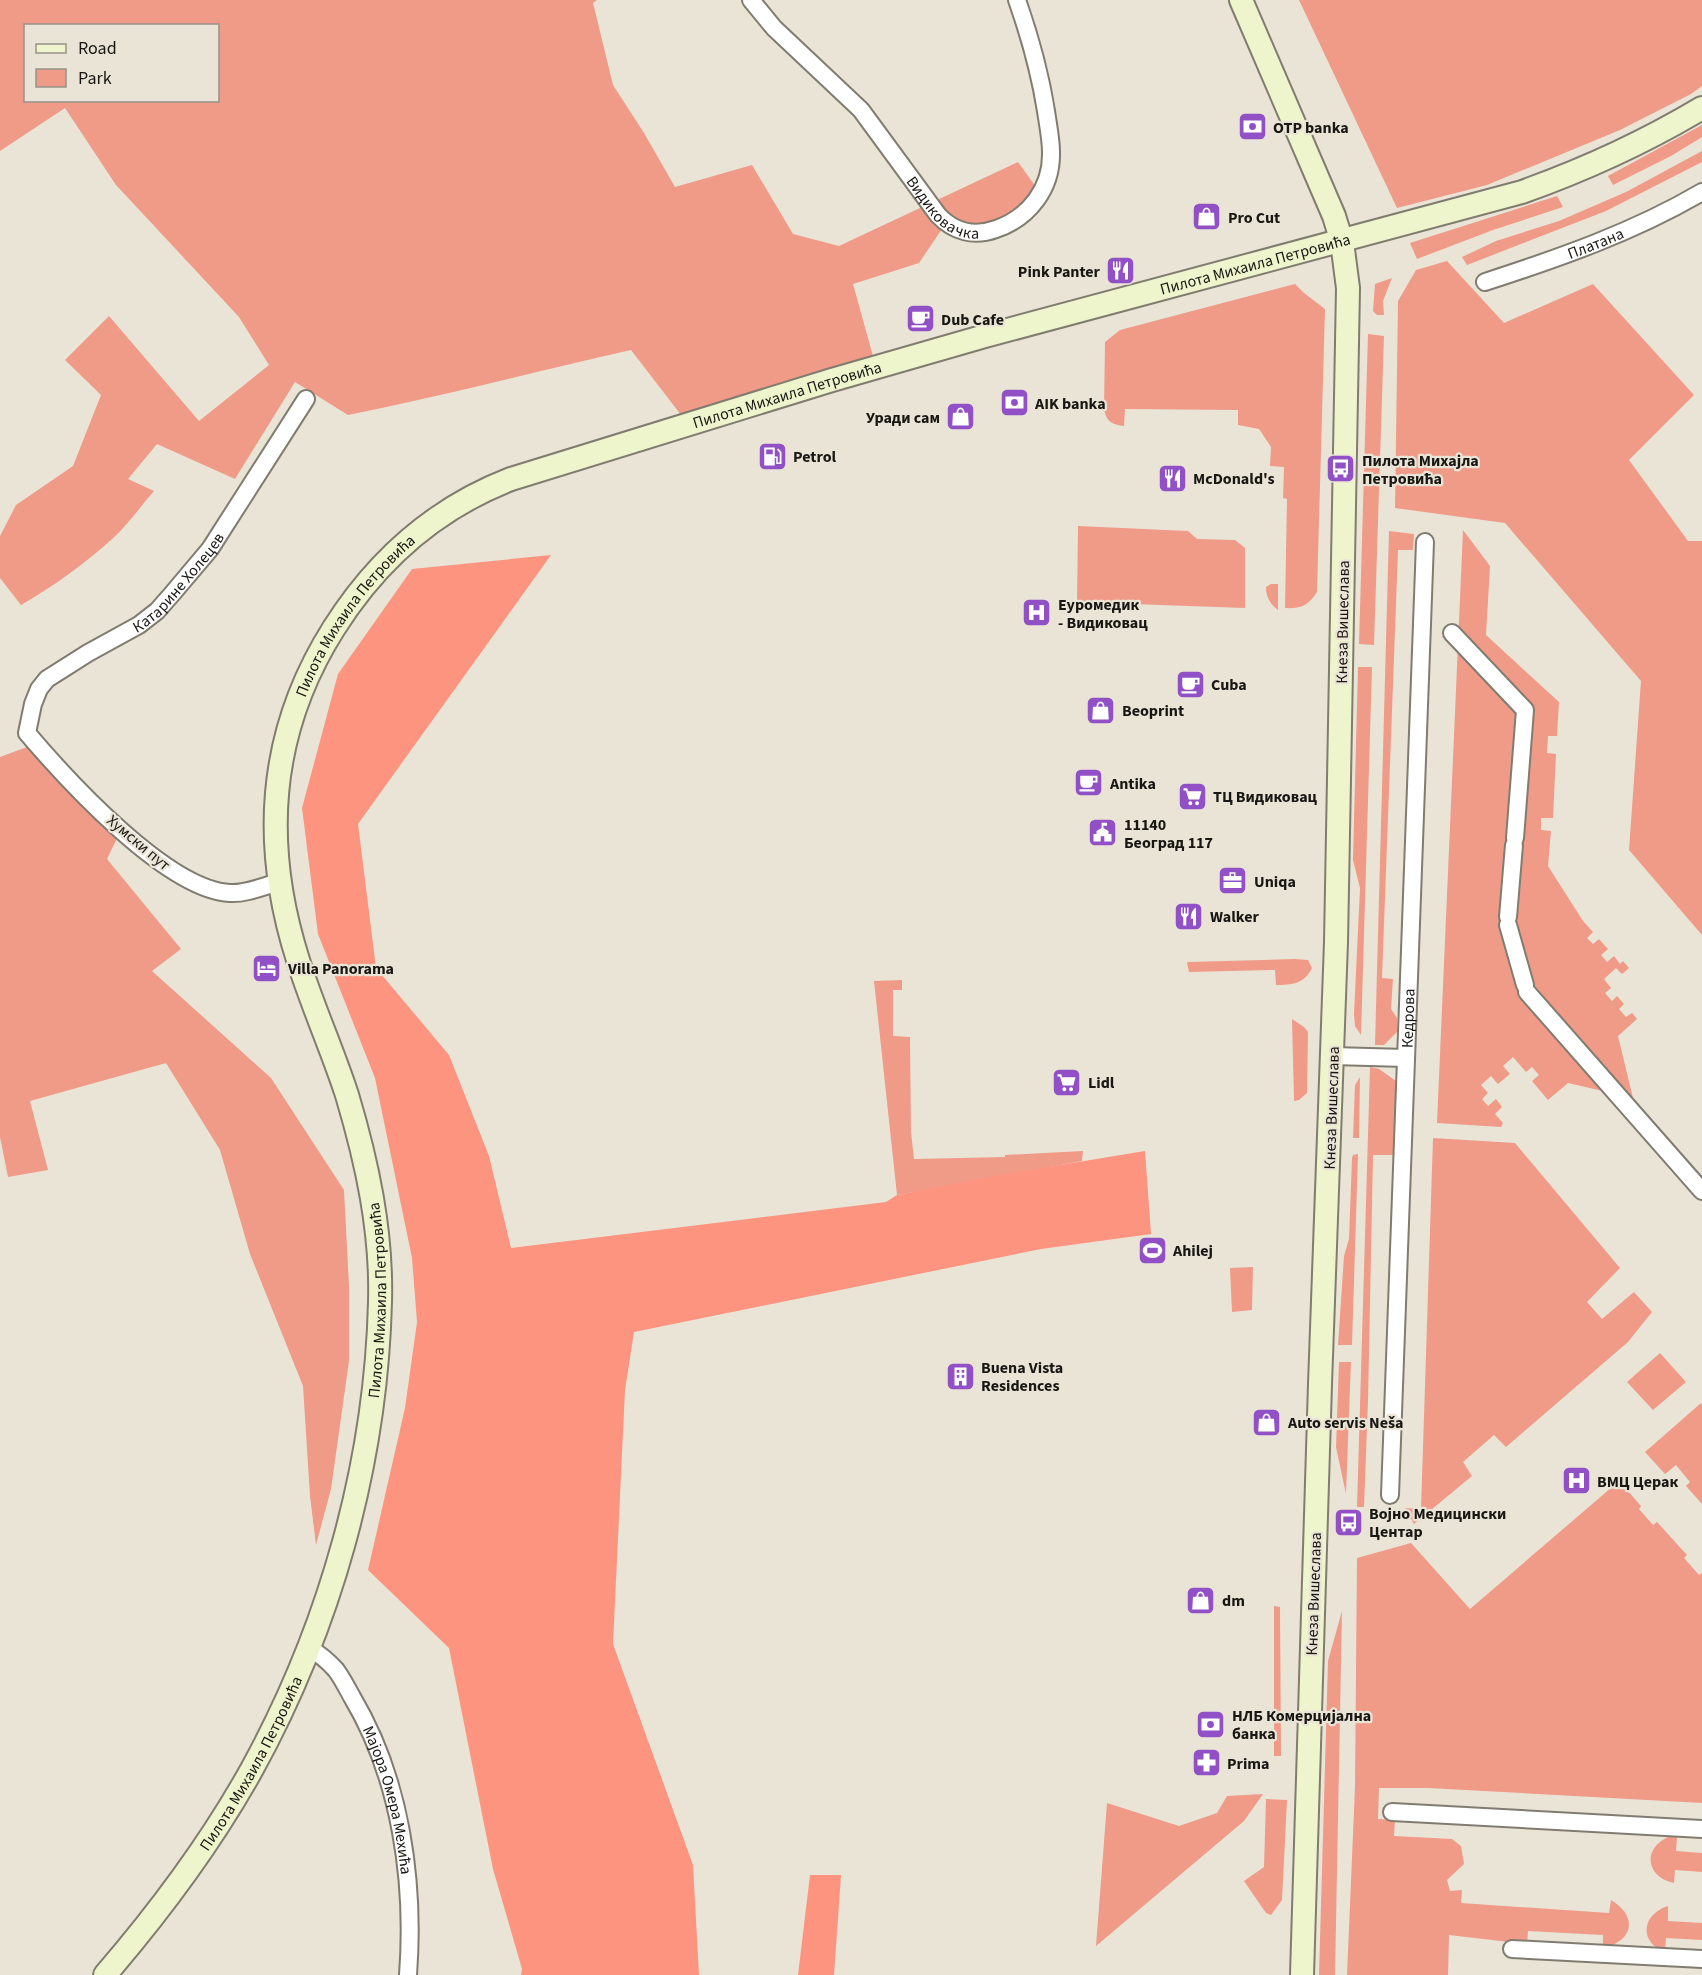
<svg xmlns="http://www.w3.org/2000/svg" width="1702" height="1975" viewBox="0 0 1702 1975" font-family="'Source Sans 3',sans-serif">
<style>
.green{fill:#f09a88;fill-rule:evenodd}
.forest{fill:#fc947f}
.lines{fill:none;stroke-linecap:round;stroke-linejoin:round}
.street-casing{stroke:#817c70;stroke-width:20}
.secondary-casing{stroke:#817c70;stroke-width:26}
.street{stroke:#fff;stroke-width:16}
.secondary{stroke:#eef5cc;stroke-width:22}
.labels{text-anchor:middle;stroke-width:4.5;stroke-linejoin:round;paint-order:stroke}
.poi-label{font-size:16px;font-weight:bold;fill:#191713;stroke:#eae4d7;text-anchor:start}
.street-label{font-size:16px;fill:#191713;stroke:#eae4d7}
</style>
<rect width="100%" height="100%" fill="#eae4d7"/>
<path class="green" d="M0,0H597L593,3L613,85L644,133L675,187L752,165L793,234L839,246L1018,162L1041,194L997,229L946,223L919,263L853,284L876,367L688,424L631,350C537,371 443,396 348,415L295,382L235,479L157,444L128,479L154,491C140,507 127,526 111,540C83,565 54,586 21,605L0,578V536L16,505L73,466L101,395L65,360L109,316L199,421L269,365L239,317L116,185L65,108L0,151ZM26,26H218V100H26Z
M1299,0H1702V86L1691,94L1620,130L1487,185L1397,208Z
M1702,125V137L1671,156L1613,185L1608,176Z
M1702,151V162L1606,211L1467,265L1462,257L1496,241L1559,221L1626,192Z
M1557,196L1563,207L1493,230L1417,259L1410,243Z
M1447,261L1504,323L1593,284L1694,395L1629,460L1688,541H1702V935L1629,850L1641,681L1505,523L1395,508L1398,301L1416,270Z
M1392,278L1383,301L1384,315H1377L1373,311L1375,284Z
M1295,284L1304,293L1325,309L1317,592C1309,605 1301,609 1285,608L1287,499L1283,498L1284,467L1270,466L1271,447L1259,429L1238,425V410L1125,409L1124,426C1112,425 1106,421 1104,409L1105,342L1120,330Z
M1368,334L1384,336L1374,645L1359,644Z
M1078,526L1188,531L1197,539L1235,540L1245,548V608L1077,602Z
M1463,530L1490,566L1486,635L1559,702L1557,736H1548L1547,753L1556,754L1553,818H1541V830L1551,831L1548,866L1583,921L1593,932L1587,938L1593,944L1599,939L1608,949L1601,955L1607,962L1614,956L1620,964L1623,961L1629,968L1622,974L1616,968L1604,979L1611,988L1605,993L1612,1001L1617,996L1624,1004L1619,1009L1626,1017L1632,1013L1637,1019L1618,1036L1633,1098L1568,1083L1548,1100L1532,1081L1539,1075L1532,1067L1526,1072L1513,1057L1503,1066L1510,1074L1498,1084L1491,1076L1481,1085L1488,1093L1482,1099L1488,1106L1496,1099L1502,1107L1495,1114L1503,1123L1501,1127L1437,1123Z
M1389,531L1414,534L1413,550H1398L1382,978L1393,979L1391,1009L1397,1018V1032L1384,1045H1375Z
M1271,584H1278V610C1270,604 1266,597 1266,587Z
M1358,667H1372L1361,1035L1355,1026L1354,1014L1360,888L1353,860Z
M27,747L61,771L121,830L107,859L181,949L152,971L271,1078L344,1190L349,1286V1361L331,1489L316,1545L310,1496L303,1386L250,1254L220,1150L166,1063L30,1101L48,1170L8,1177L0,1137V757Z
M1295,959L1308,960L1312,968C1304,984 1292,985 1276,985L1275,970L1189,972L1187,963L1188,962Z
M902,980V990H893V1036L910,1037L911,1132L914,1159L1005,1157V1155L1083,1151L1082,1161L897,1195L874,981Z
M1292,1019L1304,1027L1308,1032L1307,1093L1299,1100L1294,1101Z
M1370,1067L1379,1069L1396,1081L1395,1155H1373L1368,1401L1364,1507H1357Z
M1360,1077L1359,1138H1353L1355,1085Z
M1433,1138L1515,1143L1620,1268L1587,1302L1602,1319L1634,1292L1652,1312L1628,1342L1506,1447L1494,1435L1463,1462L1472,1476L1414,1524L1405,1508L1421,1509Z
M1358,1154L1352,1345H1338L1344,1256L1349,1239L1352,1158L1353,1155Z
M1253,1267L1252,1310L1232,1312L1230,1268Z
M1660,1353L1686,1382L1653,1410L1627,1382Z
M1339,1362H1351L1346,1494L1336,1447Z
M1701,1403L1702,1405V1504L1686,1486L1690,1482L1676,1465L1665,1474L1645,1452Z
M1619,1481L1641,1506L1639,1509L1653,1525L1657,1522L1687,1555L1684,1558L1699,1575L1702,1573V1803L1428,1788H1379L1378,1819L1395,1820L1394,1836L1452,1839L1461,1846L1464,1864L1447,1880L1450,1891L1462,1890L1461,1903L1609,1913L1611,1900C1638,1916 1634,1941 1603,1948V1935L1528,1931L1527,1944L1449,1935L1448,1975H1347L1355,1787L1357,1558L1411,1543L1470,1609Z
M1274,1606L1280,1607L1281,1756H1274Z
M1342,1611L1335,1975H1319L1328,1661Z
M1263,1794L1244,1821L1096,1946L1107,1803L1179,1826L1217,1813L1227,1796Z
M1266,1799L1287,1800L1282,1900L1271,1915L1266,1913L1244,1881L1264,1867Z
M1668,1837H1677L1676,1851L1702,1853V1872L1675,1870L1674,1883C1646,1877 1642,1849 1668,1837Z
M1668,1906V1921L1702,1923V1940L1666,1938L1665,1952C1638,1942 1642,1914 1668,1906Z"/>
<path class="forest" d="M551,555L358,824L376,968L449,1055L489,1156L511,1248L886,1202L897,1195L988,1177L1145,1151L1151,1234L1041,1249L634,1332L625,1390L613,1644L693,1865L699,1975H521L522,1969L493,1869L449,1648L368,1570L405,1408L417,1322L412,1258L375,1078L318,934L302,808L338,674L412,569Z
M810,1875H841L834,1975H798Z"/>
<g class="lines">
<defs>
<g id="street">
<path id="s1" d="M751,0L774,28L861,110L938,215C954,232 974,237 996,229C1029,218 1052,188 1051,152C1051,139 1048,125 1046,111C1040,73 1030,37 1017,0"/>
<path id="s2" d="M1485,282C1559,258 1634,232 1702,192"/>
<path d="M1452,633L1525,710L1515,838"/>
<path id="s3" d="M279,882C264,886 246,894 230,893C167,890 67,780 27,733L33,704L39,689L47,679L88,653L139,625L157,611L172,594L210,549L306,399"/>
<path d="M1508,917L1514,845"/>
<path d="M1508,925L1525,985"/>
<path d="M1527,992L1702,1191"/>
<path d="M1332,1056L1406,1058"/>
<path id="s4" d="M1390,1495L1425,542"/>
<path id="s5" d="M308,1647C318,1653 328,1661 336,1670C342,1678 347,1688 352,1697C401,1779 415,1882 408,1975"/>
<path d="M1392,1812L1702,1829"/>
<path d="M1512,1949L1702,1959"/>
</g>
<g id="secondary">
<path d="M1241,0L1334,216L1342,242L1348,288L1336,942L1320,1384L1302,1975"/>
<path id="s6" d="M105,1975C160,1911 211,1843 252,1769C330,1627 376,1464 380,1302C382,1231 367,1162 347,1095C332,1049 312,1005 298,960C261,844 268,732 334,628C377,560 436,508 511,479L832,380L985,336L1522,192C1584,170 1645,142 1702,108"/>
</g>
</defs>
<use href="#street" class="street-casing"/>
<use href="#secondary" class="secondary-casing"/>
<use href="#street" class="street"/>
<use href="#secondary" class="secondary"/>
</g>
<defs>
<symbol id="bank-square" viewBox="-11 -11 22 22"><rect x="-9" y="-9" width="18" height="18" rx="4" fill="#9150c5" stroke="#eae4d7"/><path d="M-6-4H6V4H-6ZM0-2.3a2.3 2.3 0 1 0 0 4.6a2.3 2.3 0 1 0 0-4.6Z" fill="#fff"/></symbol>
<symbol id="shop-square" viewBox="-11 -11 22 22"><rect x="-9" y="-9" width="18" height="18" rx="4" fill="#9150c5" stroke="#eae4d7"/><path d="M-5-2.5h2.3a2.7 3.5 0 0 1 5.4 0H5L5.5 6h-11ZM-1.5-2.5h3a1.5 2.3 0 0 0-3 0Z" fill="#fff"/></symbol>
<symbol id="restaurant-square" viewBox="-11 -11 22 22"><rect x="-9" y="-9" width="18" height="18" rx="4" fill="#9150c5" stroke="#eae4d7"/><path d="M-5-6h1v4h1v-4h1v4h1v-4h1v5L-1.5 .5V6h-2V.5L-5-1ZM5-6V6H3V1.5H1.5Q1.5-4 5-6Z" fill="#fff"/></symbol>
<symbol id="cafe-square" viewBox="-11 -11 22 22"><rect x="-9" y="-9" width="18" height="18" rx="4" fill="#9150c5" stroke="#eae4d7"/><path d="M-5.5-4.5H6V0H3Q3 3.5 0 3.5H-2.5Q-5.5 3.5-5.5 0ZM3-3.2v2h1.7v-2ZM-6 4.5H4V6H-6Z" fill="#fff"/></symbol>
<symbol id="fuel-square" viewBox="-11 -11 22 22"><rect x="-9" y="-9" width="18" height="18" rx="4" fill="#9150c5" stroke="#eae4d7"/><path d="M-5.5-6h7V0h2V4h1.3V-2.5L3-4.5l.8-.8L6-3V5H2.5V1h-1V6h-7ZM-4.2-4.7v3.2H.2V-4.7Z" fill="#fff"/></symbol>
<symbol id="bus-square" viewBox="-11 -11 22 22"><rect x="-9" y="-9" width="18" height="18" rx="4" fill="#9150c5" stroke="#eae4d7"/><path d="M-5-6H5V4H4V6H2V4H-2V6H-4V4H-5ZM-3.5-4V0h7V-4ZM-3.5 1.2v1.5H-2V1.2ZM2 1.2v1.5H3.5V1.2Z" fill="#fff"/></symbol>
<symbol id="hospital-square" viewBox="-11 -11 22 22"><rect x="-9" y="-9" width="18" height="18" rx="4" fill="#9150c5" stroke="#eae4d7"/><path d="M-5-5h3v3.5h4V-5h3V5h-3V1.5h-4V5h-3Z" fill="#fff"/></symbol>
<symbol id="supermarket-square" viewBox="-11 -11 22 22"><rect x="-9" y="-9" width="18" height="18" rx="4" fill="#9150c5" stroke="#eae4d7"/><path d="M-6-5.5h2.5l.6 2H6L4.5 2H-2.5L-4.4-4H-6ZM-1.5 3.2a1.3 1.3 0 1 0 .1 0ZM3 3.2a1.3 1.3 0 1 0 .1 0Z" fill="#fff"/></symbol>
<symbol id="civic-square" viewBox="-11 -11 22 22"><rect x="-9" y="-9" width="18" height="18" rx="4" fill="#9150c5" stroke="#eae4d7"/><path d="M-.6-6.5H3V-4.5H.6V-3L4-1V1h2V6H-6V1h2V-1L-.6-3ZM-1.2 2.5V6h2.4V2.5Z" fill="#fff"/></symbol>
<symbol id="office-square" viewBox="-11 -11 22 22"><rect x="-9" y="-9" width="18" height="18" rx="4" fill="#9150c5" stroke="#eae4d7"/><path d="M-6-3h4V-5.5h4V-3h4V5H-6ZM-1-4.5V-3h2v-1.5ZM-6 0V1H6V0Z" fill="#fff"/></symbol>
<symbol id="hotel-square" viewBox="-11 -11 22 22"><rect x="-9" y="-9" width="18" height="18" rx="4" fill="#9150c5" stroke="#eae4d7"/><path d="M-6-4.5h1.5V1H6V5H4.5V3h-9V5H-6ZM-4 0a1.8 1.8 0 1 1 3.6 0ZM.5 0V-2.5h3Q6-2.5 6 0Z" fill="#fff"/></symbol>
<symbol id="stadium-square" viewBox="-11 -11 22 22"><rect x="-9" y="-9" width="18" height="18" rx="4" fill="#9150c5" stroke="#eae4d7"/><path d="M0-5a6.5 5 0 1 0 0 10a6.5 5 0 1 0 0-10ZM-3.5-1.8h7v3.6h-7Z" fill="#fff"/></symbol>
<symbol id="building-square" viewBox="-11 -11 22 22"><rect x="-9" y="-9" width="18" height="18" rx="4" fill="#9150c5" stroke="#eae4d7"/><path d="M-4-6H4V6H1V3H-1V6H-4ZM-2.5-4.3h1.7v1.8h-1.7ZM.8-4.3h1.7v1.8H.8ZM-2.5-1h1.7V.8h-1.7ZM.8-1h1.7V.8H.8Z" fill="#fff"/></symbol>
<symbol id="pharmacy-square" viewBox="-11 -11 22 22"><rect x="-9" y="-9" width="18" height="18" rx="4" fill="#9150c5" stroke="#eae4d7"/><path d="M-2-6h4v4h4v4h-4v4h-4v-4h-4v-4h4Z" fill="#fff"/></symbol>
</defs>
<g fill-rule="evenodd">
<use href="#bank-square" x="1236" y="110" width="33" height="33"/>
<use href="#shop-square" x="1190" y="200" width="33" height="33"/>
<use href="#restaurant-square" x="1104" y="254" width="33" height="33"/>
<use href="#cafe-square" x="904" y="302" width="33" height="33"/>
<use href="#bank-square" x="998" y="386" width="33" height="33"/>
<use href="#shop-square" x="944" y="400" width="33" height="33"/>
<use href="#fuel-square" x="756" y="440" width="33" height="33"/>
<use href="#bus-square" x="1324" y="452" width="33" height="33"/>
<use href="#restaurant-square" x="1156" y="462" width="33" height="33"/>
<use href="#hospital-square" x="1020" y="596" width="33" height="33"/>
<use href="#cafe-square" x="1174" y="668" width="33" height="33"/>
<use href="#shop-square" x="1084" y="694" width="33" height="33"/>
<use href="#cafe-square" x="1072" y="766" width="33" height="33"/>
<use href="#supermarket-square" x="1176" y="780" width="33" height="33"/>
<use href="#civic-square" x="1086" y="816" width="33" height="33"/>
<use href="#office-square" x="1216" y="864" width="33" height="33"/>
<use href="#restaurant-square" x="1172" y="900" width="33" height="33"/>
<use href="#hotel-square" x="250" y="952" width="33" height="33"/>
<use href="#supermarket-square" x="1050" y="1066" width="33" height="33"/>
<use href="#stadium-square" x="1136" y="1234" width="33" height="33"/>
<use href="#building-square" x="944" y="1360" width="33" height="33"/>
<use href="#shop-square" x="1250" y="1406" width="33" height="33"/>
<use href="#hospital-square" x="1560" y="1464" width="33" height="33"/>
<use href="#bus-square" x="1332" y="1506" width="33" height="33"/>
<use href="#shop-square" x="1184" y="1584" width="33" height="33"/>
<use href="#bank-square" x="1194" y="1708" width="33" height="33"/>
<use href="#pharmacy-square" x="1190" y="1746" width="33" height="33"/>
</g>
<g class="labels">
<g class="poi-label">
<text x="1273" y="133">OTP banka</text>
<text x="1228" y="223">Pro Cut</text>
<text x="1100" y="277" text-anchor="end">Pink Panter</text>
<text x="941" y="325">Dub Cafe</text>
<text x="1035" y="409">AIK banka</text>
<text x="940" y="423" text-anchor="end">Уради сам</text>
<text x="793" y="462">Petrol</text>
<text x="1362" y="466">Пилота Михајла<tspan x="1362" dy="18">Петровића</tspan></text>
<text x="1193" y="484">McDonald's</text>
<text x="1058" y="610">Еуромедик<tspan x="1058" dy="18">- Видиковац</tspan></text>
<text x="1211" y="690">Cuba</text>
<text x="1122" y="716">Beoprint</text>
<text x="1110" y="789">Antika</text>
<text x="1213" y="802">ТЦ Видиковац</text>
<text x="1124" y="830">11140<tspan x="1124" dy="18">Београд 117</tspan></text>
<text x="1254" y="887">Uniqa</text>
<text x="1210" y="922">Walker</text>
<text x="288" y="974">Villa Panorama</text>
<text x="1088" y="1088">Lidl</text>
<text x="1173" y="1256">Ahilej</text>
<text x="981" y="1373">Buena Vista<tspan x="981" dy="18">Residences</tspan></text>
<text x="1288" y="1428">Auto servis Neša</text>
<text x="1597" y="1487">ВМЦ Церак</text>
<text x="1369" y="1519">Војно Медицински<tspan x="1369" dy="18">Центар</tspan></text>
<text x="1222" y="1606">dm</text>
<text x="1232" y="1721">НЛБ Комерцијална<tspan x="1232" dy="18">банка</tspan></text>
<text x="1227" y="1769">Prima</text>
</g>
<g class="street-label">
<text dy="6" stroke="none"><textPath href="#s1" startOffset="286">Видиковачка</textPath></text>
<text dy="6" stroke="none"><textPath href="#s2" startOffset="117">Платана</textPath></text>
<text dy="6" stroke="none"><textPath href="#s6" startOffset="2452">Пилота Михаила Петровића</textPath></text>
<text dy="6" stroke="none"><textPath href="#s6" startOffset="1966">Пилота Михаила Петровића</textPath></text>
<text dy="6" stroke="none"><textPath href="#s3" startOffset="537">Катарине Холецев</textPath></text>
<text dy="6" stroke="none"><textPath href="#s6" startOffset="1464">Пилота Михаила Петровића</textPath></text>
<text transform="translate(1342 622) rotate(-89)" y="6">Кнеза Вишеслава</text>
<text transform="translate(139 842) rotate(40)" y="6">Хумски пут</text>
<text dy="6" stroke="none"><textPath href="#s4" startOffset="477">Кедрова</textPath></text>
<text transform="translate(1331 1108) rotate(-88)" y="6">Кнеза Вишеслава</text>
<text dy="6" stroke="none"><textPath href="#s6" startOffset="744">Пилота Михаила Петровића</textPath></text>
<text transform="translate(1313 1594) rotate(-88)" y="6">Кнеза Вишеслава</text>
<text dy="6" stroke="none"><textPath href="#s6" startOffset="258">Пилота Михаила Петровића</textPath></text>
<text dy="6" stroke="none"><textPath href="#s5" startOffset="178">Мајора Омера Мехића</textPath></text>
</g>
</g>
<rect x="24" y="24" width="195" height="78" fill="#eae4d7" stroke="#969289" stroke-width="1.5"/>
<rect x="36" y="44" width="30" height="9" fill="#eef5cc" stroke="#969289" stroke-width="1.5"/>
<text x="78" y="54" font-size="18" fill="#191713">Road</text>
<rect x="36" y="69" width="30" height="18" fill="#f09a88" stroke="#969289" stroke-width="1.5"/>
<text x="78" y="84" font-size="18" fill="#191713">Park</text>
</svg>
